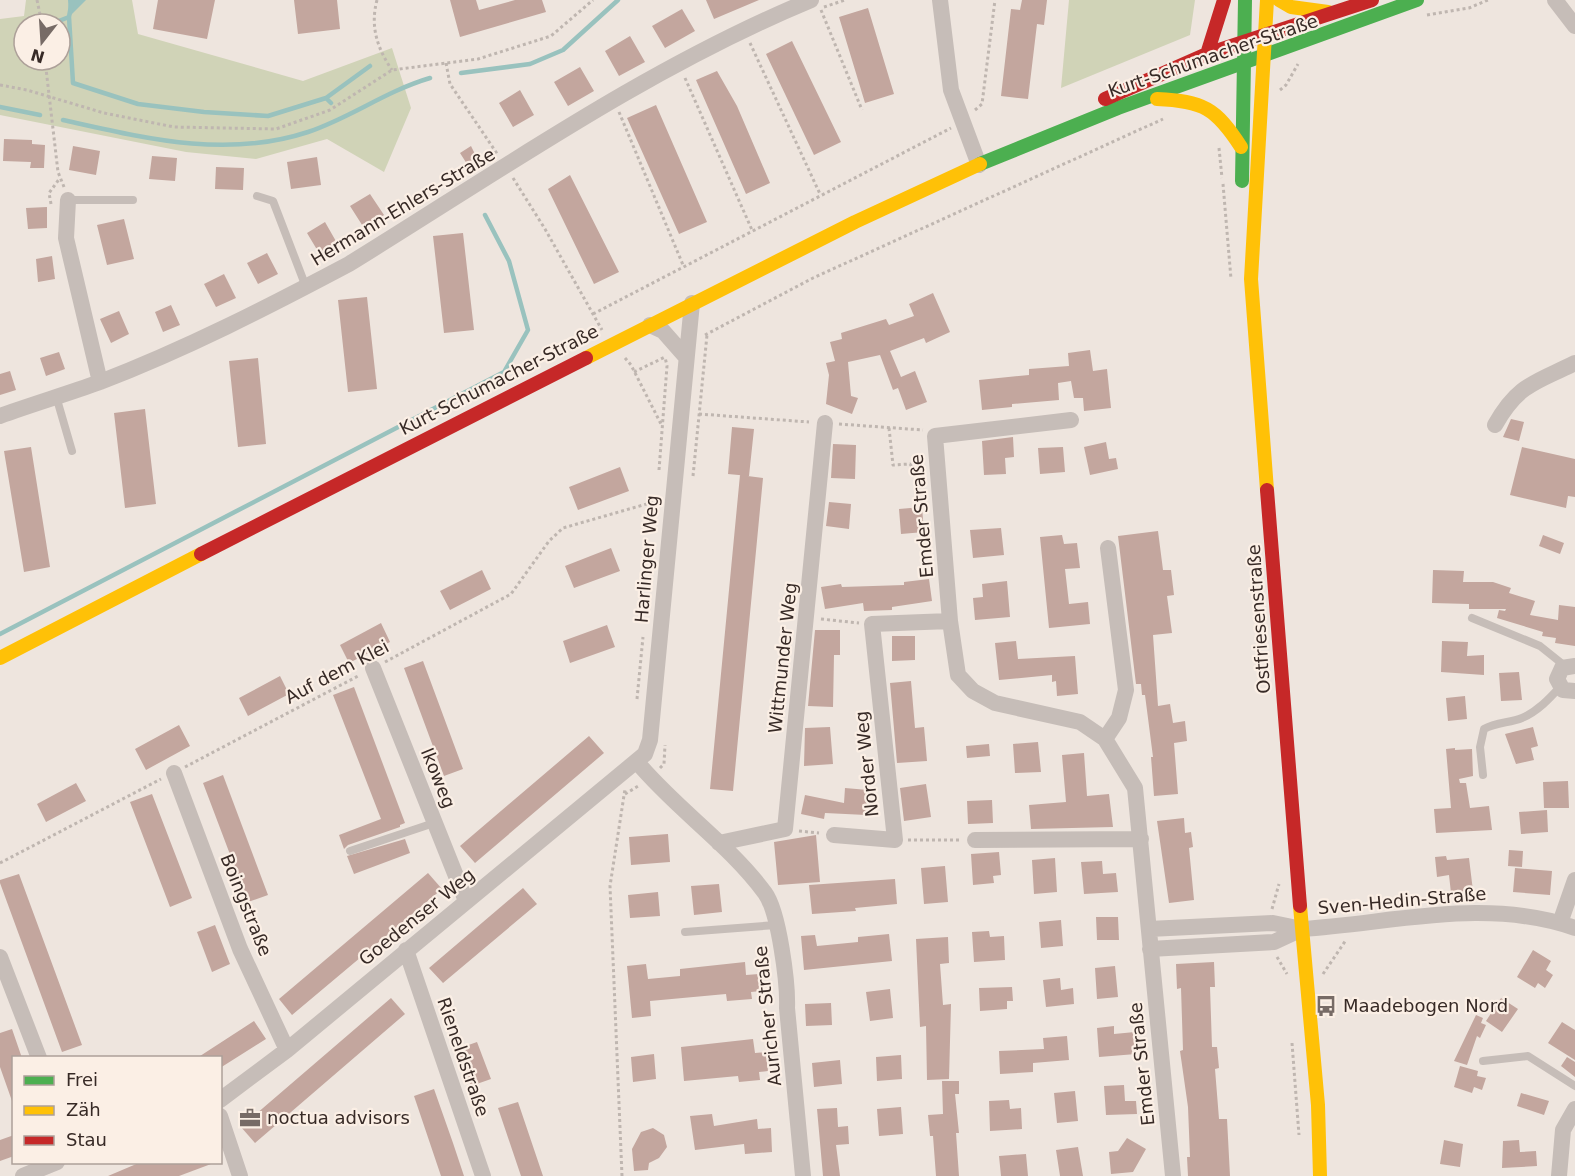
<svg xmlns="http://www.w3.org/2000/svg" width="1575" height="1176" viewBox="0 0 1575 1176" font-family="'DejaVu Sans',sans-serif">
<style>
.green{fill:#d0d3b7;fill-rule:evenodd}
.water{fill:#99c2be}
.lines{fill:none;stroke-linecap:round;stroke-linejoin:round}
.stream{stroke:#99c2be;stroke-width:4.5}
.building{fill:#c3a69e}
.path{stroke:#bfb6b0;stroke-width:3;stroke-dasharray:3 3;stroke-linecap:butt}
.lane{stroke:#c6bdb8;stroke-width:8}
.street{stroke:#c6bdb8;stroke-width:16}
.fast{stroke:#4caf50;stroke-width:14}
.slow{stroke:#ffc107;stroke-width:14}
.jam{stroke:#c62828;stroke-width:14}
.labels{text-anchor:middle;stroke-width:4.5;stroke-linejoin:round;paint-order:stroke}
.street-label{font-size:18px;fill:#372a26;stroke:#fbefe5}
.poi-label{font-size:18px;fill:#372a26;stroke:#fbefe5;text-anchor:start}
</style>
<rect width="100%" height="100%" fill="#eee5de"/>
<path class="green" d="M26,0H132L138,34L303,81L392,48L411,108L384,172L327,139L256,159L186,152L0,115V19L24,16ZM24,24H60V60H24Z
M1069,0H1195L1190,35L1061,88Z"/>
<path class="water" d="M68,0H86L69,17Z"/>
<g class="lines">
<path class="stream" d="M72,0L69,17L73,83L138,104L204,112L268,116L326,98L331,103
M51,24L69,17
M461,73L530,64L563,50L618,0
M326,98L370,66
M0,107L40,115
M63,120C144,138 226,159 308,132C350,118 386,91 430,78
M0,634L504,372L528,330L509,261L485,215"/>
</g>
<path class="building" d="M158,0H215L207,39L153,29Z
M294,0H337L340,29L298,34Z
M450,0H476L479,10L515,0H542L546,12L460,37Z
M706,0H759L714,19Z
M1022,0H1047L1044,25L1037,24L1028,99L1001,96L1011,9L1020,10Z
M868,8L894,94L865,103L839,17Z
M682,9L695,31L665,48L652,26Z
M630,36L645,62L619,76L605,51Z
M792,41L841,142L814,155L766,54Z
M580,67L594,91L568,106L554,82Z
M717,71L737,106L770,183L746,194L696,80Z
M520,90L534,115L513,127L499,103Z
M656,105L707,222L679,234L627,118Z
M4,139L32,140V144L45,145L44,168H30L31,162L3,161Z
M73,146L100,151L96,175L69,170Z
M471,146L477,158L467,164L460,153Z
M152,156L177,158L175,181L149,179Z
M317,157L321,185L291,189L287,162Z
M216,167L244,168L243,190L215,189Z
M570,175L619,272L594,284L548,189Z
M370,194L384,215L364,228L350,206Z
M47,207V228L28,229L26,208Z
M124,219L134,259L107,265L97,225Z
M325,222L337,243L319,253L307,233Z
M463,233L474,330L444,333L433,236Z
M267,253L278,274L258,284L247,263Z
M52,256L55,279L38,282L36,259Z
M224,274L236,298L216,307L204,284Z
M933,293L950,332L926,343L924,338L890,351L901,377L915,371L927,402L906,410L898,388L893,390L880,355L848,362L851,396L858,398L852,414L826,404L829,375L826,363L835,361L830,342L842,339L841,333L886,319L889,325L914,316L909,304Z
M367,297L377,389L348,392L338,300Z
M171,305L180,325L163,332L155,312Z
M119,311L129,334L111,343L100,319Z
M1090,350L1093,371L1107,369L1111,408L1084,411L1083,398H1074L1071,381L1058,383L1059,400L1012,404V407L982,410L979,380L1029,375V369L1069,366L1068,353Z
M59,352L65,369L46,376L40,358Z
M258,358L266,444L238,447L229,361Z
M10,371L16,390L0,395V374Z
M145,409L156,504L125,508L114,413Z
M1511,419L1524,422L1519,441L1503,437Z
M732,427L754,429L749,476L728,474Z
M1013,437L1014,457L1005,458L1006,474L984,475L982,441Z
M1106,442L1109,459L1116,458L1118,469L1090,475L1084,447Z
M833,444L856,445L855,479L831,478Z
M31,447L50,567L24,572L4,451Z
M1063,447L1065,472L1040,474L1038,448Z
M1522,447L1575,459V497L1568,496L1566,508L1510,495Z
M620,467L629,491L578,510L569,487Z
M740,475L763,478L733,791L710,789Z
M829,502L851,504L849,529L826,526Z
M922,507L924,532L901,534L899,509Z
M1001,528L1004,555L973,558L970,530Z
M1158,531L1163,570H1171L1174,595L1167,596L1172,633L1153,635L1158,706L1170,704L1173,723L1185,721L1187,741L1174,743L1178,794L1154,796L1151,757H1153L1145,695H1142L1141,684H1136L1118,536Z
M1062,535L1064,544L1077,543L1080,568L1065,569L1069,604L1088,602L1090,624L1049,628L1040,537Z
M1543,535L1564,543L1560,554L1539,546Z
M611,548L620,571L574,588L565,566Z
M482,570L491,589L450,610L440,591Z
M1433,570L1464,571L1463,582H1493L1511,588L1509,593L1535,601L1530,615L1558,620L1559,605L1575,607V646L1555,643L1556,638L1542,636L1543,632L1497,618L1499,610L1505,611L1506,609H1469V604L1432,603Z
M929,579L932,601L892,607V610L864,611L863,603L825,609L821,587L841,584L842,587L904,585V582Z
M1007,581L1010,617L975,620L973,598L983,597L982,584Z
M381,623L390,642L349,663L340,645Z
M607,625L615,647L570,663L563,641Z
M815,630H840V655H834L833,707L808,706Z
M892,636H915V660L892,661Z
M1016,641L1018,659L1075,656L1078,694L1057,696L1056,681L1052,682V675L999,680L995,643Z
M1442,641L1468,642L1467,656L1484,655V675L1441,672Z
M423,661L463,769L444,776L404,668Z
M1519,672L1522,700L1501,701L1499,673Z
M280,676L289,694L248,716L239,698Z
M911,681L915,728L924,727L927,761L897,763L890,683Z
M354,687L405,823L400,825V827L348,845L344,849L339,835L381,819L333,695Z
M1465,696L1467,719L1448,721L1446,698Z
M179,725L190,746L146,770L135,749Z
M830,727L833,764L804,766L805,728Z
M1533,727L1538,746L1531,748L1534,760L1516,764L1505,734Z
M589,736L604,753L475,863L460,846Z
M1038,742L1041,772L1015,773L1013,744Z
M989,744L990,756L967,758L966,746Z
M1455,748V750L1472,749L1473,776L1459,779L1460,783H1466L1470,808L1489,806L1492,830L1436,833L1434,809L1451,808L1446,749Z
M1084,753L1087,796L1109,794L1113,827L1031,829L1029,805L1066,802L1062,755Z
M223,775L268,895L248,902L203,783Z
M1568,781L1569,808H1544L1543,782Z
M76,783L86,801L46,822L37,804Z
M926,784L931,817L904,821L900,788Z
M845,788L868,790L866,815L825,813L824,819L801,814L805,795L844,803Z
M152,794L192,898L170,907L130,802Z
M992,800L993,823L968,824L967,801Z
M1547,810L1548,832L1521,834L1519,812Z
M1184,818L1185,833L1191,832L1193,847L1189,848L1194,900L1169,903L1157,821Z
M668,834L670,862L631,865L629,837Z
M816,835L820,882L778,885L774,842Z
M405,839L410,853L354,874L347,856Z
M1509,850L1523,851L1522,867L1508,866Z
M999,852L1001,875L993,876L994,883L973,885L971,854Z
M1446,856L1447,860L1469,858L1473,891L1451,893L1449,875L1437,877L1435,857Z
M1055,858L1057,892L1034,894L1032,860Z
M1102,861L1103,874L1116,873L1118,892L1084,894L1081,862Z
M945,866L948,902L924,904L921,868Z
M1515,868L1552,871L1550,895L1513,892Z
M428,873L442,889L292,1015L279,999Z
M19,874L82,1045L62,1052L0,883V880Z
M895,879L897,904L855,908L856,911L812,914L809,885Z
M719,884L722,912L694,915L691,886Z
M523,888L537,904L443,983L429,968Z
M658,892L660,916L630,918L628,895Z
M1096,917H1118L1119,940H1097Z
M1061,920L1063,946L1041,948L1039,922Z
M215,925L230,964L212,972L197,932Z
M989,931L990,937L1004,936L1005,960L974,962L972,932Z
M889,934L892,961L804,970L801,936L815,935L817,946L858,942V937Z
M948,937L949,963L940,964L943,1005L951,1004L949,1079L927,1080L926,1026L920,1027L916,939Z
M1533,950L1551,961L1546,970L1553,975L1545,988L1538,983L1535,988L1517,977Z
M745,962L746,975L759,974L761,991L751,992L752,999L727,1001L726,994L650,1001L651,1016L632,1018L627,966L646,964L648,979L680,976V969Z
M1214,962L1215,987H1210L1212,1047H1217L1219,1068L1215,1069L1219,1119H1227L1230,1176H1188L1187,1157H1190L1188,1107L1180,1051L1183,1050L1181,988L1177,989L1176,964Z
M1115,966L1118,997L1097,999L1095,968Z
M1060,978L1061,990L1073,988L1074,1004L1046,1007L1043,980Z
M1012,987L1013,1001H1007V1009L980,1011L979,988Z
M890,989L893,1018L870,1021L866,992Z
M391,998L405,1014L255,1143L241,1127Z
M1501,998L1518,1009L1502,1032L1486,1021Z
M831,1003L832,1025L806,1026L805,1004Z
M1476,1015L1483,1018L1481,1023L1486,1025L1480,1038L1477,1036L1467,1065L1454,1061Z
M254,1021L266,1039L220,1068V1058H197Z
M1562,1022L1575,1030V1060L1548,1043Z
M1114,1026V1034L1135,1032L1136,1054L1099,1057L1097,1028Z
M12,1029L22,1058H14L12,1101L0,1067V1033Z
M1067,1036L1069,1060L1033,1063V1072L1000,1074L999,1051L1044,1049L1043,1038Z
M753,1039L755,1053L766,1052L768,1071L759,1072L760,1080L739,1082L738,1076L684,1081L681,1047Z
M477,1042L491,1079L471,1086L457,1049Z
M654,1054L656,1079L633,1082L631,1057Z
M901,1055L902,1079L877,1081L876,1057Z
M1567,1057L1575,1062V1077L1561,1066Z
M840,1060L842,1084L814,1087L812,1063Z
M1460,1066L1478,1071L1477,1076L1486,1078L1482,1090L1474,1087L1472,1093L1454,1087Z
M942,1081H959V1094H955L959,1133H956L959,1176H936L933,1136H930L928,1115L943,1114Z
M1124,1085L1125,1101H1136L1137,1114L1106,1115L1104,1086Z
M434,1089L453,1143L464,1176H441L414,1096Z
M1075,1091L1078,1121L1057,1123L1054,1093Z
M1521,1093L1549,1101L1544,1115L1517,1106Z
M1009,1100L1010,1109L1021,1108L1022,1129L990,1131L989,1101Z
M518,1102L543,1176H521L498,1108Z
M901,1107L903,1134L879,1136L877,1109Z
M837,1108L838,1127L848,1126L849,1144L836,1145L840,1176H823L817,1109Z
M712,1114L714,1126L757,1119L758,1129L771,1128L772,1152L745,1154L744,1144L695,1150L690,1116Z
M653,1128L664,1135L667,1147L659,1158L649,1163L648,1170L634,1171L632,1149L641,1132Z
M14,1135V1156L0,1161V1140Z
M1127,1138L1146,1149L1133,1172L1111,1174L1109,1152L1118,1151Z
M1444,1140L1463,1144L1460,1167L1440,1164Z
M1519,1140L1520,1152L1536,1151L1537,1166L1502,1168L1503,1141Z
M1078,1147L1083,1176H1060L1056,1150Z
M1026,1154L1028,1176H1001L999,1156Z
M141,1162H211V1164L179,1176H108Z"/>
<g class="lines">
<path class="path" d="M37,0L42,24
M377,0C370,26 377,48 392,70
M824,7L845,0
M821,10L862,110
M1427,15L1469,8L1488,0
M750,43L820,194
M45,60L58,172L64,187
M446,63L450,84L498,155
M685,78L752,230
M0,85L27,90L104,113L174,127L276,129L330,110L392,70L478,59L551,36L593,0
M1280,90L1286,85L1298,64
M975,110L982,104L995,0
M619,112L683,265
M1219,148L1222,178
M513,178L545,229L602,330
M1223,184L1231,279
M51,204L49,193L60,178
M593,314L951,128
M705,335L813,278L1163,119
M625,358L631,365L662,426
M634,372L665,357
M699,414L809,422
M839,424L923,430
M889,428L893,465L910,464L922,481
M659,470L667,366L665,357
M693,476L707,335
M821,619L859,623
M385,662L511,594L549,541L563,528L657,501
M637,699L643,637
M185,767L360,675
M660,768L664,764L665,745
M625,794L640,785
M799,831L819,833
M908,840H962
M0,863L161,779
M1272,909L1279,884
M1277,957L1287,974
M1323,974L1346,940
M1292,1043L1299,1135
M622,1176L610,886L625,789"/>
<path class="lane" d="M257,196L273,201L306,287
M68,200H133
M56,396L72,451
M1472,618L1540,646L1565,666
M1483,775L1480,747L1484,729C1496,722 1510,723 1522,718C1538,711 1549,699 1560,687
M350,851L434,823
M685,932L776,925
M1483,1061L1528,1056L1575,1086"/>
<path class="street" d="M940,0L951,90L979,165
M1555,0L1575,26
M68,200L66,238L100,382
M650,325L663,331L685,356
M0,416C33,404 67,394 100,382C186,349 268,307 349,264C500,171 647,68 811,0
M1071,420L935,436L950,621L958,675L973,691L995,703L1080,722L1105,739L1135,788L1173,1176
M1495,425C1518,384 1535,383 1575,363
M1575,666L1562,668L1557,679L1563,690L1575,691
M373,668L466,901
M1105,739L1119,718L1126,690L1108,548
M637,762C676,809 729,844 765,893C779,912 788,984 787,1008L803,1176
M174,773L240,949L287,1050
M834,835L895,840L872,624L950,621
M975,840L1141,839
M719,843L785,829L825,423
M1560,923L1575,880
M1149,929L1273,923L1302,929C1394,923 1486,897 1575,928
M1150,949L1274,942L1302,929
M406,950L483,1176
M0,957L39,1058
M220,1100L287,1050L645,754L650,740L692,303
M220,1116L240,1176
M23,1176L57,1162
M1559,1176L1563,1130L1575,1109"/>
<path class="fast" d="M980,164L1118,108L1417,0
M1242,181L1245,0"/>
<path class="slow" d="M1267,0L1251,279L1267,490
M1279,0L1291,7L1328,12
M1157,99C1203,101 1216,108 1241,147
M586,358L855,222L980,164
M0,658L201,554
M1300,906L1318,1105L1320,1176"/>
<path class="jam" d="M1207,54L1224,0
M1105,99L1207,54L1372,0
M1267,490L1300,906
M201,554L586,358"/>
</g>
<defs>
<symbol id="bus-bare" viewBox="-9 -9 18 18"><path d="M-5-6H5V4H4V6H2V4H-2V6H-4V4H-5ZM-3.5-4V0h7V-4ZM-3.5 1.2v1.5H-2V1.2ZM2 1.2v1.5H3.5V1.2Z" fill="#776b66" stroke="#fbefe5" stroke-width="2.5" paint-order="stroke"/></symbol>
<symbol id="office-bare" viewBox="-9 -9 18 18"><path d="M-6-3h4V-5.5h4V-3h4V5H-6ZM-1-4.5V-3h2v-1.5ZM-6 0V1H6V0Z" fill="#776b66" stroke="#fbefe5" stroke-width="2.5" paint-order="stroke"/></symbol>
</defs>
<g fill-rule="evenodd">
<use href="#bus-bare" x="1311" y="991" width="30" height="30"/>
<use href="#office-bare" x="235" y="1103" width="30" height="30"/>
</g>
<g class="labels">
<g class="street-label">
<text transform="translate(1213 56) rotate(-19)" y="6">Kurt-Schumacher-Straße</text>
<text transform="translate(403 207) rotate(-31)" y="6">Hermann-Ehlers-Straße</text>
<text transform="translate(499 380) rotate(-27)" y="6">Kurt-Schumacher-Straße</text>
<text transform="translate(922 516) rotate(-95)" y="6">Emder Straße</text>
<text transform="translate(647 559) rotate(-85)" y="6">Harlinger Weg</text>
<text transform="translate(1259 619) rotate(-94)" y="6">Ostfriesenstraße</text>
<text transform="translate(783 658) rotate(-84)" y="6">Wittmunder Weg</text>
<text transform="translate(337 672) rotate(-28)" y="6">Auf dem Klei</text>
<text transform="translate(867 764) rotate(-96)" y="6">Norder Weg</text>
<text transform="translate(438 778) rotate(68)" y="6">Ikoweg</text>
<text transform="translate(1402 901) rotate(-5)" y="6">Sven-Hedin-Straße</text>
<text transform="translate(246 905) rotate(68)" y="6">Boingstraße</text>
<text transform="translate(417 917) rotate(-39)" y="6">Goedenser Weg</text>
<text transform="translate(768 1016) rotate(-96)" y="6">Auricher Straße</text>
<text transform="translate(463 1057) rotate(71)" y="6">Rieneldstraße</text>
<text transform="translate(1142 1064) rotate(-96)" y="6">Emder Straße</text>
</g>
<g class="poi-label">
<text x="1343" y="1012">Maadebogen Nord</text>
<text x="267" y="1124">noctua advisors</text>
</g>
</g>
<rect x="12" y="1056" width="210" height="108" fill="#fbefe5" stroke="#ada099" stroke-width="1.5"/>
<rect x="24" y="1076" width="30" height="9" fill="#4caf50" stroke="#ada099" stroke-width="1.5"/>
<text x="66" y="1086" font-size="18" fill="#372a26">Frei</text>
<rect x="24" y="1106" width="30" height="9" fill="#ffc107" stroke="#ada099" stroke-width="1.5"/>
<text x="66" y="1116" font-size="18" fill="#372a26">Zäh</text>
<rect x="24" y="1136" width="30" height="9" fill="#c62828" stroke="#ada099" stroke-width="1.5"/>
<text x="66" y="1146" font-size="18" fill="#372a26">Stau</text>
<g transform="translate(42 42) rotate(197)"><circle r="28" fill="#fbefe5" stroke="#ada099" stroke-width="1.5"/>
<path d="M0-4.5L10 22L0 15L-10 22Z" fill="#776b66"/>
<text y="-9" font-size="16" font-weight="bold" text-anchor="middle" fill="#372a26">N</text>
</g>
</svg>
